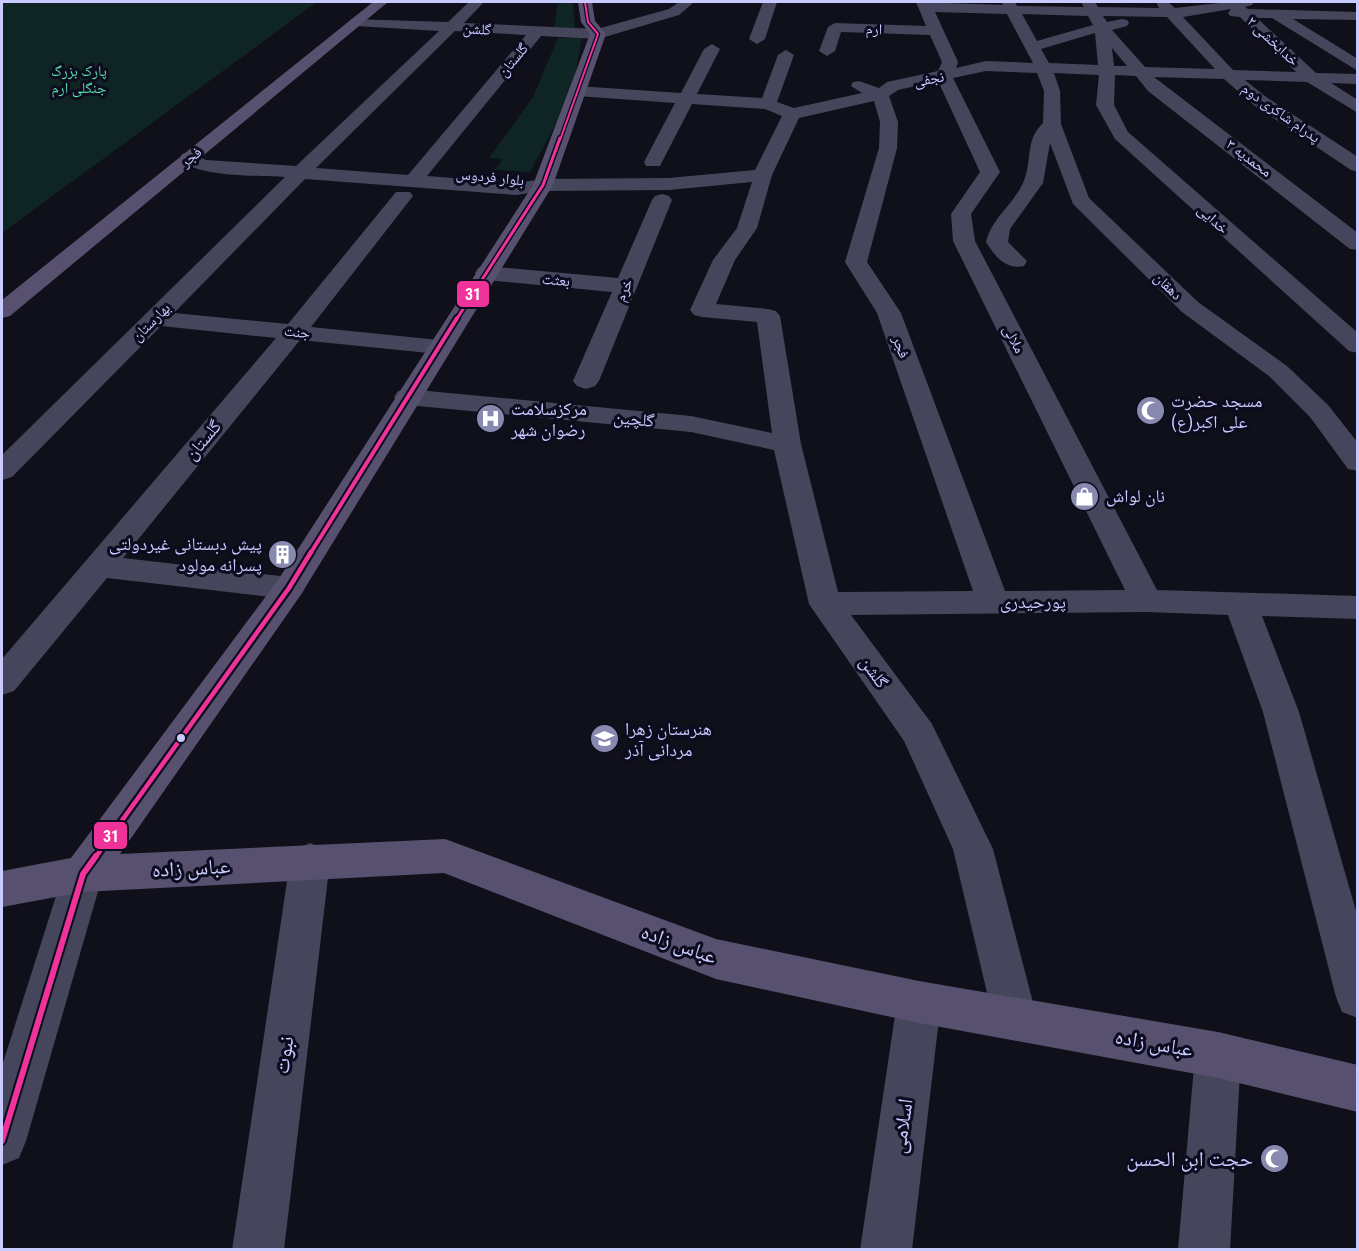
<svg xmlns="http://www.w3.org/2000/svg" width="1359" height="1251" viewBox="0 0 1359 1251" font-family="'Roboto Condensed','Noto Naskh Arabic',sans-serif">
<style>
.green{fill:#0f2523}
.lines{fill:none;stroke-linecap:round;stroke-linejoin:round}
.minor{fill:#45465b;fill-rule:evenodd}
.major{fill:#57506e;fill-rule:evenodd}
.bus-1-far4-casing{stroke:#0d0c1e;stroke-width:4.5}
.bus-1-far3-casing{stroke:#0d0c1e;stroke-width:6}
.bus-1-far2-casing{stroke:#0d0c1e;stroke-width:8}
.bus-1-far1-casing{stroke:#0d0c1e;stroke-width:9}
.bus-1-casing{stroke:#0d0c1e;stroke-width:10}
.bus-1-far4{stroke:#ef339a;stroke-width:2}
.bus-1-far3{stroke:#ef339a;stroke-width:3}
.bus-1-far2{stroke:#ef339a;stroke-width:4}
.bus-1-far1{stroke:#ef339a;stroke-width:4.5}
.bus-1{stroke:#ef339a;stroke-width:6}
.bus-dot{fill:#c9caff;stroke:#0d0c1e;stroke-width:2}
.labels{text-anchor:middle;stroke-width:6;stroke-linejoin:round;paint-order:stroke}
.far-street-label{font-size:15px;fill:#c9caff;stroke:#0d0c1e}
.far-park-label{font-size:15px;fill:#56deaa;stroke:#0d0c1e}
.poi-label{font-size:18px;fill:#c9caff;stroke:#0d0c1e;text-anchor:start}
.street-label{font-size:18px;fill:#c9caff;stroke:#0d0c1e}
.near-street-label{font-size:21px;fill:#c9caff;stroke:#0d0c1e}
.near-poi-label{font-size:21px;fill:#c9caff;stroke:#0d0c1e;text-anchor:end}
.line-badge{stroke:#0d0c1e;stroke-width:2}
.badge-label{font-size:16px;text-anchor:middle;font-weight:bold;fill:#fff}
</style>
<rect width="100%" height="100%" fill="#10101a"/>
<path class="green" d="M2,2H317L2,233Z
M558,2H573L575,29H554Z
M558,38H582L571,96L530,172L495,170L503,159L489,158L533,97Z"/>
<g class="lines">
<path class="minor" d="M469,2H484L464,23L597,29L669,9L679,2H694L679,15L598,39L541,36L427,176L516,183L543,179L669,178L755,170L782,116L765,109L692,104L662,162L660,166H646L644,162L675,103L577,96L569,91L577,86L681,93L704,49L712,44L720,49L697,94L762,98L778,55L786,50L794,55L777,102L794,108L862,93L851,86L853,82L859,81L879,88L887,82L938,71L942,62L930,35L841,32L835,51L827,56L819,51L828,27L835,23L926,26L916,2L1003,5L1001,2H1015L1017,6L1084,7L1081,2H1095L1098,7L1159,8L1156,2H1168L1175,8L1228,2H1254L1252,5L1245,7L1248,9L1358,12V20L1293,19L1358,59V71L1272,18H1257L1316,73L1358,74V84L1331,83L1358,100V113L1307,82L1245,80L1266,97L1358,157V172L1351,170L1254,105L1224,79L1154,77L1358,233V250L1350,249L1148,91L1136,76L1115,75L1114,105L1128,132L1358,333V353L1349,351L1115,139L1096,105L1099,75L1054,73L1060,91L1061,124L1089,198L1198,302L1287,366L1328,405L1358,443V471L1348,469L1310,417L1269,376L1182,312L1073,204L1050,143L1043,183L1010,229L1008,242L1027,261L1024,266C1005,270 995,256 986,242C992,218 1013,205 1023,183C1033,162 1024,141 1043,123L1044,91L1037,73L986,71L953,78L1000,172L971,214L975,241L1157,590L1358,596V619L1262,616L1299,712L1358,918V1018L1342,1012L1336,997L1263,712L1228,615L1147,612L851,615L932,724L993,849L1037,1018L1031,1034L1015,1040L999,1034L993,1018L953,849L904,741L809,604L774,450L691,432L407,405L398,403L394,397L398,391L407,389L691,416L772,433L757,322L702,317L694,315L690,310L713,260L737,228L752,182L669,190L543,191L516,195L305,179L174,313L288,324L396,192H410L413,196L311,327L439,340L448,342L451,347L448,352L439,354L300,340L123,558L289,577L300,580L305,588L300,596L289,599L107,578L14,691L2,695V659L276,338L161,326L12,477L2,480V455L285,177C261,175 193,178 180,158L182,154L189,152L206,160L296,166L439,31L356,26L349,22L351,19L448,22ZM1231,9L1228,13L1230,16L1240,17L1296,72L1233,70L1183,17ZM935,12L1007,14L1033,63L986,61L956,68L958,62ZM1022,14L1088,16L1093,25L1037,41ZM1103,16L1167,17L1215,69L1145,67L1112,30L1127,26L1129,23L1127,20L1122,19L1107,22ZM455,31L526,35L408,175L316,168ZM1095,33L1098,65L1049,63L1041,49ZM1112,48L1127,66H1114ZM938,81L980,172L951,214L953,241L1125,590L1005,591L901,313L867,262L897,148L898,122L889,96L898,90ZM874,101L880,122L879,148L845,262L877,313L973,591L838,592L801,444L780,316L776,311L768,309L716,304L735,260L757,228L772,175L799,118Z
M763,2H777L765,39L757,44L749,39Z
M662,194L669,196L672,200L599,381L595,386L586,389L577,386L573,381L612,292L486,280L478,278L475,273L478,268L486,266L618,278L652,200L655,196Z
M310,843L324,849L330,861L284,1250H232L290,861L296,849Z
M83,856L97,861L103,874L26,1141L19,1158L2,1165V1066L63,874L69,861Z
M919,981L935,987L941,1002L912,1250H860L897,1002L903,987Z
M1218,1032L1234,1039L1241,1055L1230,1250H1178L1195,1055L1202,1039Z"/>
<path class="major" d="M373,2H388L10,316L2,318V300Z
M578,2H592L595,21L606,34L553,185L300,596L120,854L445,839L716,939L919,981L1218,1032L1358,1065V1112L1218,1078L919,1023L716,979L444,873L83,892L2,907V871L71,858L278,580L533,185L590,34L581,22Z"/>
<defs>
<path id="bus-1-far4" d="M560,140L598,34L588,22L585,2"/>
<path id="bus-1-far3" d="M456,320L543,185L560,138"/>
<path id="bus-1-far2" d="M310,554L457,318"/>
<path id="bus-1-far1" d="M95,858L289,588L311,552"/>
<path id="bus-1" d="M2,1141L83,874L96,856"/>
</defs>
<use href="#bus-1-far4" class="bus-1-far4-casing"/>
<use href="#bus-1-far3" class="bus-1-far3-casing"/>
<use href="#bus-1-far2" class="bus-1-far2-casing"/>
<use href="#bus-1-far1" class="bus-1-far1-casing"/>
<use href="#bus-1" class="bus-1-casing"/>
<use href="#bus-1-far4" class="bus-1-far4"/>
<use href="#bus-1-far3" class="bus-1-far3"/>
<use href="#bus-1-far2" class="bus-1-far2"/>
<use href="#bus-1-far1" class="bus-1-far1"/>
<use href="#bus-1" class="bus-1"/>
</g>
<defs>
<symbol id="mosque-disc" viewBox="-11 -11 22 22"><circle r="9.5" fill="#8889af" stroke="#0d0c1e"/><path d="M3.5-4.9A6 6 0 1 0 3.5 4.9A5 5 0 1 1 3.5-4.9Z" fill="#fff"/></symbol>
<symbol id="hospital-disc" viewBox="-11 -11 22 22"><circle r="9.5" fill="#8889af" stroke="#0d0c1e"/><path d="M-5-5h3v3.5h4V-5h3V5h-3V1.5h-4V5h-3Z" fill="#fff"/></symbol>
<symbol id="shop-disc" viewBox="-11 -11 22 22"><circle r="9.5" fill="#8889af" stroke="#0d0c1e"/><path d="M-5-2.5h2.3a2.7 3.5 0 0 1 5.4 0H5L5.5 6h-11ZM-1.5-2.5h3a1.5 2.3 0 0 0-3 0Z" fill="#fff"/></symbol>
<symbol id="building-disc" viewBox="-11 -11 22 22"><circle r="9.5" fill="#8889af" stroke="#0d0c1e"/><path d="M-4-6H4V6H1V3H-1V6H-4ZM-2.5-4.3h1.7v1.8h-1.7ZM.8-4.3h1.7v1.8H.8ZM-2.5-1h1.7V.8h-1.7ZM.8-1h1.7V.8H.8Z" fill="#fff"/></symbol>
<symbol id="school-disc" viewBox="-11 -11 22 22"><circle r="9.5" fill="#8889af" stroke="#0d0c1e"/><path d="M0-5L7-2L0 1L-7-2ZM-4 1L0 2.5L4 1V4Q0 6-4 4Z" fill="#fff"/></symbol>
</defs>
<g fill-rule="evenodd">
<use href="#mosque-disc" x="1134" y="394" width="33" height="33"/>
<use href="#hospital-disc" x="474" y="402" width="33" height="33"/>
<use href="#shop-disc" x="1068" y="480" width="33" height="33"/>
<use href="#building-disc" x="266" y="538" width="33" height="33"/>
<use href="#school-disc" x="588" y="722" width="33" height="33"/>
<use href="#mosque-disc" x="1258" y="1142" width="33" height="33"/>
</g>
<circle class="bus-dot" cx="181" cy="738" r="5"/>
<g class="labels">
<g class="far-street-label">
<text transform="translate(477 29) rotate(3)" y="5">گلشن</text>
<text transform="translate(874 29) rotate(2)" y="5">ارم</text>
<text transform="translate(1273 41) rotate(43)" y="5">خدابخشی ۲</text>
<text transform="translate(513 60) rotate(-50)" y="5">گلستان</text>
<text transform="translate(929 79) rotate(-11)" y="5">نجفی</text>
<text transform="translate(1281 113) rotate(35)" y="5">پدرام شاکری دوم</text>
<text transform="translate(191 157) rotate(-39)" y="5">فجر</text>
<text transform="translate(1249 158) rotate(37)" y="5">محمدیه ۳</text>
<text transform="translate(490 177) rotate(6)" y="5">بلوار فردوس</text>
<text transform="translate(1213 219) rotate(42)" y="5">خدایی</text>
<text transform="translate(556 280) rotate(5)" y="5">بعثت</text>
<text transform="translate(1168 286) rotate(44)" y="5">دهقان</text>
<text transform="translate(624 290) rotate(-67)" y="5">خرم</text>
<text transform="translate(151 322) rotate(-45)" y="5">بهارستان</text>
<text transform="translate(297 332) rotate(6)" y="5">جنت</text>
<text transform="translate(1014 339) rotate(63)" y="5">ملالی</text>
<text transform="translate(901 347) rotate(70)" y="5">فجر</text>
</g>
<g class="far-park-label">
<text x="79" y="76">پارک بزرگ<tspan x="79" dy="17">جنگلی ارم</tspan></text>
</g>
<g class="poi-label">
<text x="1171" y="407">مسجد حضرت<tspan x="1171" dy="21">علی اکبر(ع)</tspan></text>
<text x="511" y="415">مرکزسلامت<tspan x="511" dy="21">رضوان شهر</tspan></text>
<text x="1106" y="502">نان لواش</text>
<text x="262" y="550" text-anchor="end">پیش دبستانی غیردولتی<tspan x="262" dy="21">پسرانه مولود</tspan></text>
<text x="625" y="735">هنرستان زهرا<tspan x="625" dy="21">مردانی آذر</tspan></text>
</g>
<g class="street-label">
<text transform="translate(634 419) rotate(6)" y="6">گلچین</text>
<text transform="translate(203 440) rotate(-50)" y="6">گلستان</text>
<text x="1033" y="608">پورحیدری</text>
<text transform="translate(874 672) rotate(54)" y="6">گلشن</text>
</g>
<g class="near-street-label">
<text transform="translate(191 868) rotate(-3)" y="7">عباس زاده</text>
<text transform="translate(679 944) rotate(20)" y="7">عباس زاده</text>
<text transform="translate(1154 1043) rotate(10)" y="7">عباس زاده</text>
<text transform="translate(284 1055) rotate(-82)" y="7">نبوت</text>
<text transform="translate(902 1126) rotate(-82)" y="7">اسلامی</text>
</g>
<g class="near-poi-label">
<text x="1253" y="1166">حجت ابن الحسن</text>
</g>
</g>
<g class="line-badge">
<rect x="456" y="280" width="34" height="28" rx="6" fill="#ef339a"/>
<rect x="93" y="821" width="35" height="29" rx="6" fill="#ef339a"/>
</g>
<g class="badge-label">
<text x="473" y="300">31</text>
<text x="111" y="842">31</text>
</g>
<rect width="1359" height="1251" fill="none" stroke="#c9caff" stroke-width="6"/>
</svg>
